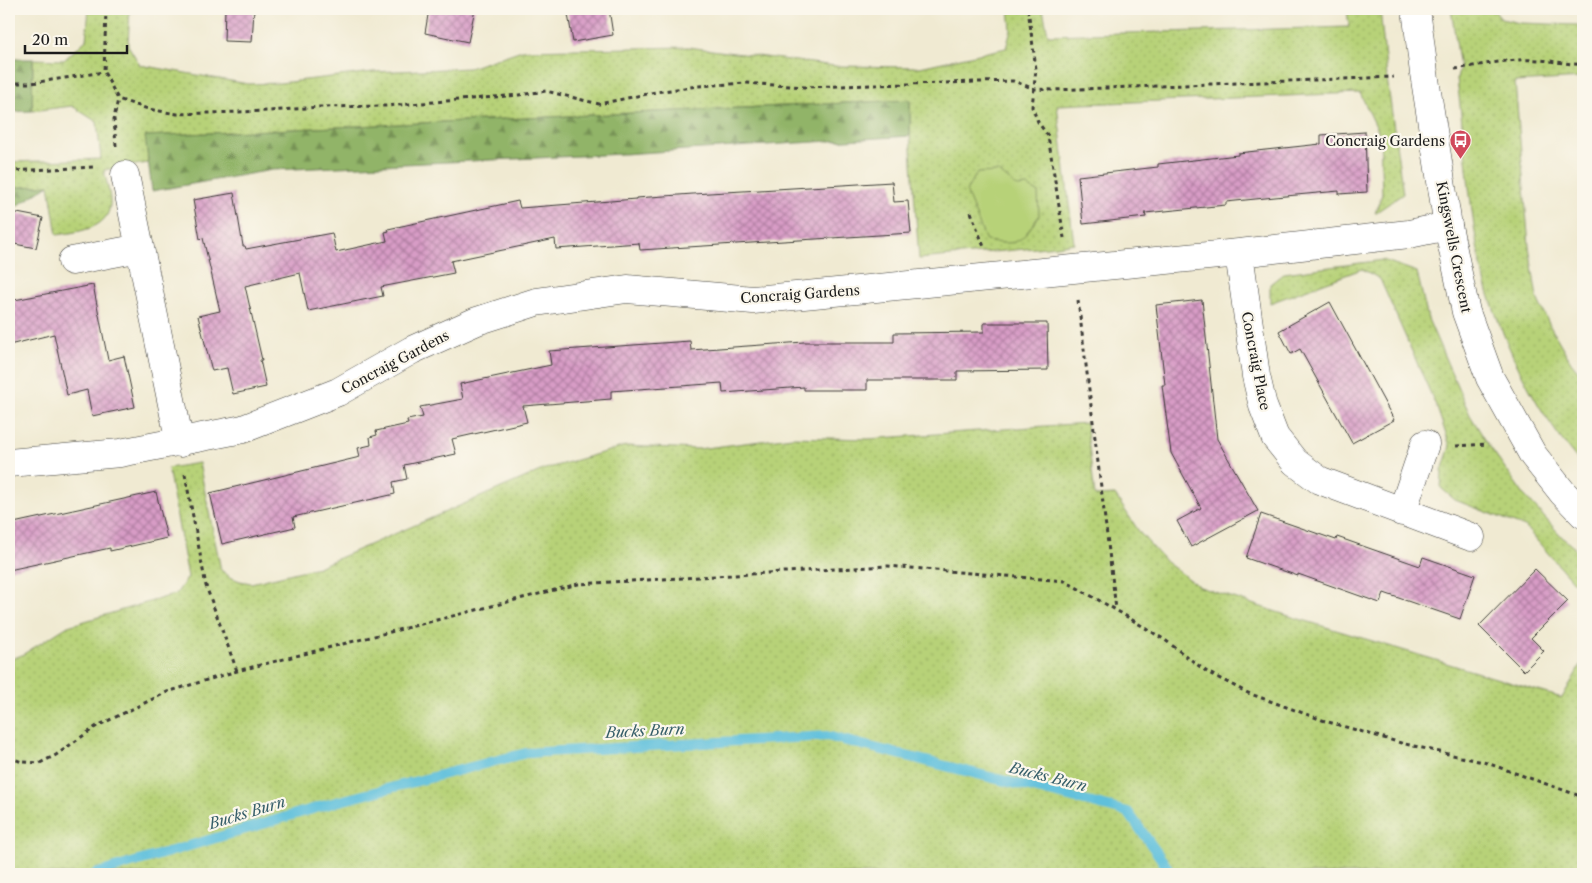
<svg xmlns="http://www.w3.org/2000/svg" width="1592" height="883" viewBox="0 0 1592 883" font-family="'Libre Caslon Text',serif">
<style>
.grass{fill:url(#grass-dots);stroke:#6a774a}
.forest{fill:url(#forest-firs);stroke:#566842}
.park{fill:#b7d278;stroke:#6a774a}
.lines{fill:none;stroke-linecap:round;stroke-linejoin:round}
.stream{stroke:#5ec0dc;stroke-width:10}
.building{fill:url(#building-cross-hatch)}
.minor-casing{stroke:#3c3b37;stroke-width:29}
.tertiary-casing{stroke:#3c3b37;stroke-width:29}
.path{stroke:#3c3b37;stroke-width:3;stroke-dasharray:4 4;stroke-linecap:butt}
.minor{stroke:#fff;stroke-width:28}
.tertiary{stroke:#fff;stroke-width:28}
.labels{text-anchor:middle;stroke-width:4.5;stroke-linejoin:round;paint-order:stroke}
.poi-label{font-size:14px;fill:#1c1c1c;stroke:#fbf7ec;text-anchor:end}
.street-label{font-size:14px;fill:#1c1c1c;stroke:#fbf7ec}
.water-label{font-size:15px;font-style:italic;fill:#365e69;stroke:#fbf7ec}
</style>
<defs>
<pattern id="grass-dots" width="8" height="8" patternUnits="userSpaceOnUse" patternTransform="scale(1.25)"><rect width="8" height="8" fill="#b7d278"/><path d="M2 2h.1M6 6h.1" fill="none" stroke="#9db467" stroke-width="1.8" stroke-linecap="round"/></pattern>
<pattern id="forest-firs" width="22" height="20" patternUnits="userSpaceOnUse" patternTransform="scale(1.25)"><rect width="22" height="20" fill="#91b468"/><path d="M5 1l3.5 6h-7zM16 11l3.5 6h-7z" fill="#769255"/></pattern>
<pattern id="building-cross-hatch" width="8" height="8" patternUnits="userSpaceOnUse" patternTransform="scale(1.25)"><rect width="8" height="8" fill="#d89cc6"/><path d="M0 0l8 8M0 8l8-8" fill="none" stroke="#ae7ea0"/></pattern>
</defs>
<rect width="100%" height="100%" fill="#fbf7ec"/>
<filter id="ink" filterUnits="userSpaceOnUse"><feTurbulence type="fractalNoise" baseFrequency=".02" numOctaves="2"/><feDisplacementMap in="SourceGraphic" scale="10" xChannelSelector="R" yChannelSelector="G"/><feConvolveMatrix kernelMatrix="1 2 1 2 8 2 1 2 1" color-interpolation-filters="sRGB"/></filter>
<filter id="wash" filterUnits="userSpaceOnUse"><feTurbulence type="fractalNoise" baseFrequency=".0096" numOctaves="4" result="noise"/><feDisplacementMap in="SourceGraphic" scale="20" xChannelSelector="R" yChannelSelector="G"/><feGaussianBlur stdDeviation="1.12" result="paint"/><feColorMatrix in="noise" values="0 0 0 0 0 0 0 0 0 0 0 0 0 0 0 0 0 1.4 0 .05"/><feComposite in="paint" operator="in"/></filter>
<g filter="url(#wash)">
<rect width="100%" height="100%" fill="#f0ead2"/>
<path class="grass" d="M89,9H130L128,45L140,65L248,84L280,83L373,72L469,68L522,50L688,47L835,66L920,67L1006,48L1011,30L1009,9H1043L1048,35L1349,27L1347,9H1380L1387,78L1403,194L1375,213L1382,194L1380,135L1360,93L1057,105L1074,243L1057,246L919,259L910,136V100L146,136L148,163L104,170C106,181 111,194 110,205C108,230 75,232 57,235L49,185L9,188V162L101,159L97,122L72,106L32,111L33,59L64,60L86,40Z
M1451,9H1493L1501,19L1520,23L1578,25L1583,28V78L1515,82L1529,246L1537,298L1550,326L1571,362L1583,377V466C1538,415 1507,352 1487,288C1477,256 1473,219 1469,187C1465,151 1461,114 1457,78L1460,68Z
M1383,260L1417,272L1428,319L1470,415L1488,444L1524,495L1565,540L1583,555V593L1525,527L1455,500L1441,488L1442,471L1450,446L1437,408L1380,279L1362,269L1270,303V284L1284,273Z
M1086,423L1095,496L1115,495L1140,533L1166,562L1200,587L1286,615L1562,698L1583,661V874H9V660L22,655L68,626L176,594L188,577L168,468L199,463L221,570L230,577L240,581L251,583L318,567L545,469L626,446L698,449L792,437L868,439Z"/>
<path class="forest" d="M9,59H33L32,111L9,112Z
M910,100V136L623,154L272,170L152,191L145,136Z
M49,185L17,206L9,214V188Z"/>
<path class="park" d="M999,172L1017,187L1027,186L1038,192L1039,216C1019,243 1021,246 986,241L966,191L977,173Z"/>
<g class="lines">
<path class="stream" d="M95,874L336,802L526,753L827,736L1128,812L1172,874"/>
</g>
<g id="blocks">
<path class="building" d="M225,9H254L252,42L224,41Z
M429,9H475L468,42L425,33Z
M567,9H609L613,35L573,42Z
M1365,132L1367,192L1339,194V191L1275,197L1226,202V205L1145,213L1146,217L1083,224L1078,176L1158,167V164L1238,155V153L1321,144V135Z
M892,182L894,202L908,201L911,233L640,250L639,243L556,249L555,239L451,261L454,273L381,287L383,296L308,311L300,273L245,286L262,360H260L266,387L233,394L227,368L212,371L198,316L220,311L203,238L200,239L193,200L234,193L243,246H245L246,249L332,233L336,252L387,241L385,232L389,231L388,229L518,201L520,208L636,199V198L693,194Z
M12,212L43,218L36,248L9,243V216H12Z
M93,285L108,360L124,356L135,407L92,416L87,390L67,395L54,334L9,345V301Z
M1202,300L1217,439L1258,511L1191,547L1177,521L1201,508L1171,453L1162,385H1165L1156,305Z
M1330,302L1394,420L1352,443L1300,349L1291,354L1279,331Z
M984,323H1047L1048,370L957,371V380H867V390H804V387L723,393L722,383L611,391V399L523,406L527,422L452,439L456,454L404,465L407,479L393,482L395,494L293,517L295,527L222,544L210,493L360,457L358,448L371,445L370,437L377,435L376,431L408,424L407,420L423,417L420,407L463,399L460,384L551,365L549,351L690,341L691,350L804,342H894V333L984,332Z
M156,492L167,538L110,551V548L9,570V524Z
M1261,514L1336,540L1337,537L1420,566L1423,557L1475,575L1460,619L1384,593L1380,603L1298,574V576L1246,558Z
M1535,569L1568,601L1531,638L1544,651L1524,671L1479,626Z"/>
</g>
</g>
<g filter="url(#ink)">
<use href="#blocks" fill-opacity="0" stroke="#3c3b37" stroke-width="1"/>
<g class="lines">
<defs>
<path id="minor" d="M125,175L180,443
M1239,253L1256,376L1263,406L1275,437L1295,462L1319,480L1471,537
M72,261L140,248
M9,463L120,453L243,429L338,392L412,350L477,321L536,302L627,289L753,300L1239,253L1409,234L1448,226
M1402,512L1425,444"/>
<path id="tertiary" d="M1416,9L1424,73L1448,226L1466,312L1490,378L1533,455L1563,493L1583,514"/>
</defs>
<use href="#minor" class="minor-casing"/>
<use href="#tertiary" class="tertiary-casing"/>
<path class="path" d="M106,9L104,72L118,99L148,109L177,114L269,111L319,107L386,106L519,95L546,91L599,104L656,92L698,86L745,83L804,87L1013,81L1035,89L1053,90L1394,77
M1028,9L1036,69L1032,107L1038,122L1048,136L1064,238
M1455,69C1482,65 1512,58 1540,60C1555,61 1569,65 1583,64
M9,83H32L104,72
M116,146L114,119L118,99
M9,171L95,167
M971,212L984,247
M1078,300L1116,609
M1456,446L1488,444
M185,474L206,586L237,671
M9,757L22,762L40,763L56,755L97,726L167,692L237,671L578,584L888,566L1065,581L1116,610L1165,640L1207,672L1248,693L1325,721L1401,743L1487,763L1583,797"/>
<use href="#minor" class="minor"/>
<use href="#tertiary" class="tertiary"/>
</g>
</g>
<defs>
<symbol id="bus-pin" viewBox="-11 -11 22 30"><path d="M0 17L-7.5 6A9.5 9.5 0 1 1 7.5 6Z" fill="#d1495b" stroke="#fbf7ec"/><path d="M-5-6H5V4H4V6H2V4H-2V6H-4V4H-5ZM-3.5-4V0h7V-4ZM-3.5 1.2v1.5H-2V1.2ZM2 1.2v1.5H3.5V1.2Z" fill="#fff"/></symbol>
</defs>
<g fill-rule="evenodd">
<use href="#bus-pin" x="1448" y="128" width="25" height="34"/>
</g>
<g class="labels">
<g class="poi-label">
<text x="1445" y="146">Concraig Gardens</text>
</g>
<g class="street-label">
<text transform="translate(1454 247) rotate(79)" y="5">Kingswells Crescent</text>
<text transform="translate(800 294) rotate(-4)" y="5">Concraig Gardens</text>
<text transform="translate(1256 361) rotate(79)" y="5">Concraig Place</text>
<text transform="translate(395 362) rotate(-28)" y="5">Concraig Gardens</text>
</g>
<g class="water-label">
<text transform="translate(645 731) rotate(-3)" y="5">Bucks Burn</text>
<text transform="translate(1048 777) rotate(14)" y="5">Bucks Burn</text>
<text transform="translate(247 813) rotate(-17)" y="5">Bucks Burn</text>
</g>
</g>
<rect width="1592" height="883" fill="none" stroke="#fbf7ec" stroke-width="30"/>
<path d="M25 45v8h102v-8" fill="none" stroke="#1c1c1c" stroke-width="2.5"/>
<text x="32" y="45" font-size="15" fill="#1c1c1c" stroke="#fbf7ec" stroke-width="4" paint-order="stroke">20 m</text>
</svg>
